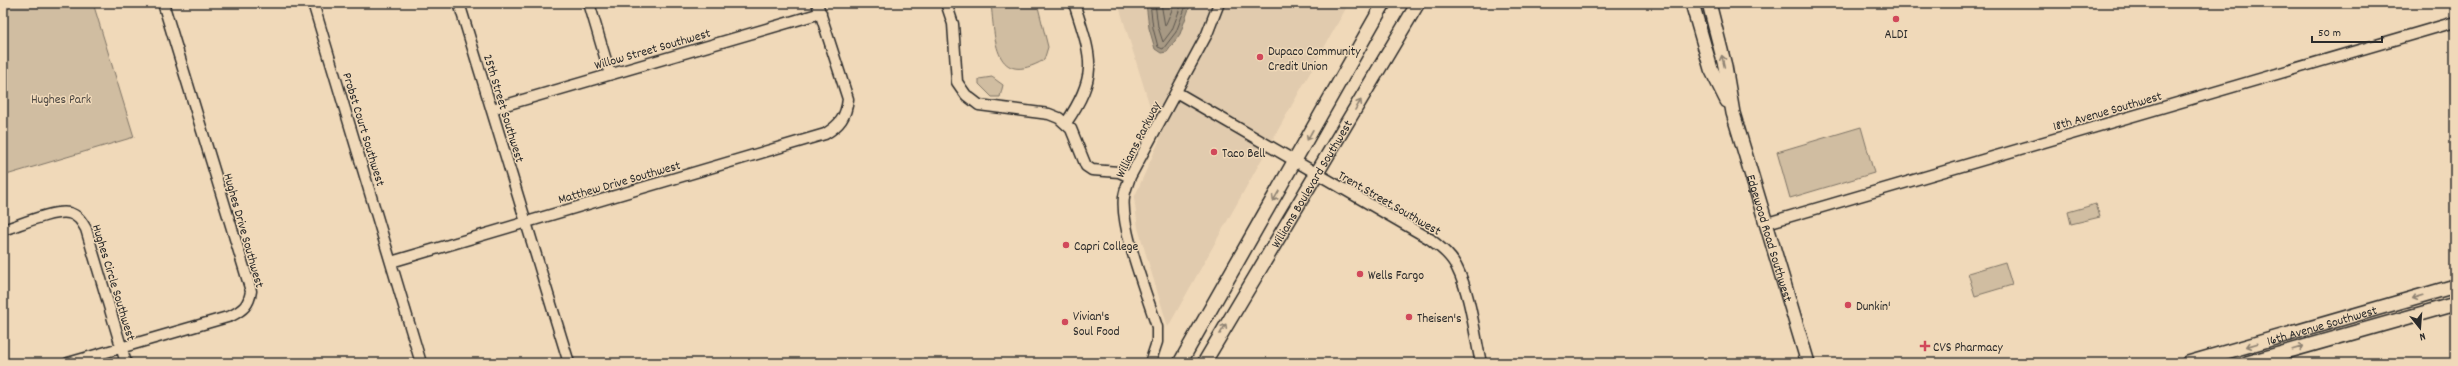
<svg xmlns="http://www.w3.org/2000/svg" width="2458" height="366" viewBox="0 0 2458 366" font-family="Dekko,sans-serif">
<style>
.built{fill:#e1cbae}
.green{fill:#d0bda1;stroke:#7e7466}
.water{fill:#a79984;stroke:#756d60}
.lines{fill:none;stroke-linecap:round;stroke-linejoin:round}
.shore{stroke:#5d574f;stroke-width:1}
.minor-casing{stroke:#2b2b2b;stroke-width:13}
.major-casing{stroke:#2b2b2b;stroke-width:16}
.minor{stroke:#f0d9b9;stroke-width:10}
.major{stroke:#f0d9b9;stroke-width:13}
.oneway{stroke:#8e8272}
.poi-dot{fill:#d1495b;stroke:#f0d9b9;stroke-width:1.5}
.labels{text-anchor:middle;stroke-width:3;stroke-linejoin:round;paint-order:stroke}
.poi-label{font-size:13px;fill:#2b2b2b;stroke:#f0d9b9;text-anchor:start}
.street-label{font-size:13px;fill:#2b2b2b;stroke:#f0d9b9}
.park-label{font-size:13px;fill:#4c4843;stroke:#f0d9b9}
</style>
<rect width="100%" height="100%" fill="#f0d9b9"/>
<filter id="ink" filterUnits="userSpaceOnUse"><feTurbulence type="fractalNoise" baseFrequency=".025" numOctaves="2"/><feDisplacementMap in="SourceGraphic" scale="8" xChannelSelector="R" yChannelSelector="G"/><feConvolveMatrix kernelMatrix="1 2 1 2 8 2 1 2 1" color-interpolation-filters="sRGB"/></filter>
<g filter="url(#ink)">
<path class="built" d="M1118,3H1349L1168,327L1138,228L1134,198L1160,139Z"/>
<path class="green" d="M3,3H93L134,137L3,176Z
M991,3H1037L1048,47L1044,60C994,88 995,40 991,3Z
M992,77L1003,85L1000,97H992L979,84V79Z
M1861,127L1874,173L1790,198L1777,152Z
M2096,204L2100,217L2071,224L2068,212Z
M2005,262L2012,285L1975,296L1968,273Z"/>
<path class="water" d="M1146,3H1191L1180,34L1167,52L1161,53L1155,49L1149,28Z"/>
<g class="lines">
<path class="shore" d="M1150,3L1153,28L1158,47L1163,49L1176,32L1187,3
M1155,3L1158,27L1163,42L1172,30L1182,3
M1161,3L1165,26L1175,3"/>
<defs>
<path id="minor" d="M313,3L421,363
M459,3L569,363
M589,3L610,74
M946,3L953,24L957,82L966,95L979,105L1049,114L1059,118L1071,129L1086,166L1092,170L1119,172L1130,177
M1176,92L1430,239C1440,247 1452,256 1457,268C1471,296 1474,332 1481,363
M492,109L821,13
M1066,123C1100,73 1091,57 1074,3
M1767,223L2455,22
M3,230C20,225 52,210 69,213C78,215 82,222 86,229L126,363
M391,262L825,134C840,125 846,117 848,99L817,3
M68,363L231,316C243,310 249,305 251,291L163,3
M1150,363L1157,342V327C1147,295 1120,228 1124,197C1125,190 1128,183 1130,177L1207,34L1219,3"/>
<g id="major">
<path d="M1692,3L1711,69L1727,101"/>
<path id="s1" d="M1709,3L1725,66L1733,113L1808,363"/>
<path d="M1180,363L1384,3"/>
<path id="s2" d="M1204,363L1418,3"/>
<path id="s3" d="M2188,363L2455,286"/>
<path d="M2247,363L2455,304"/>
</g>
</defs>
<use href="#minor" class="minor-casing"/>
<use href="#major" class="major-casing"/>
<use href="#minor" class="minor"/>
<use href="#major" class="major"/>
</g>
<defs><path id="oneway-shaft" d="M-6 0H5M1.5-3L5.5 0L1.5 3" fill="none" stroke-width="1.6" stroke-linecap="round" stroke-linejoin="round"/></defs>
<g class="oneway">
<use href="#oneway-shaft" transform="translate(1723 61) rotate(-103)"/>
<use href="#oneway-shaft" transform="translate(1358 105) rotate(-59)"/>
<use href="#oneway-shaft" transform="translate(1310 135) rotate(119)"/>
<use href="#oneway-shaft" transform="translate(1276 196) rotate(120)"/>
<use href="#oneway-shaft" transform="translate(2418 297) rotate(164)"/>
<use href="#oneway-shaft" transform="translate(1223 329) rotate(-59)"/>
<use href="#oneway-shaft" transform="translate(2252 345) rotate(164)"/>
<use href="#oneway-shaft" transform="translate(2298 348) rotate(-16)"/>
</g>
</g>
<g class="poi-dot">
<circle cx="1896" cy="19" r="4"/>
<circle cx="1260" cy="57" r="4"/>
<circle cx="1214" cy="152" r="4"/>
<circle cx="1066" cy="245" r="4"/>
<circle cx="1360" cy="274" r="4"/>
<circle cx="1848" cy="305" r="4"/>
<circle cx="1409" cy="317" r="4"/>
<circle cx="1065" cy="322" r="4"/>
<path d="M1923 340h4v4h4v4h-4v4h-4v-4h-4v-4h4z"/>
</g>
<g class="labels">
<g class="poi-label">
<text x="1896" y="38" text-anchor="middle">ALDI</text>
<text x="1268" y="55">Dupaco Community<tspan x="1268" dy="15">Credit Union</tspan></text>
<text x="1222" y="157">Taco Bell</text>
<text x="1074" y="250">Capri College</text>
<text x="1368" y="279">Wells Fargo</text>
<text x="1856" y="310">Dunkin'</text>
<text x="1073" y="320">Vivian's<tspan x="1073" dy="15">Soul Food</tspan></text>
<text x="1417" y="322">Theisen's</text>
<text x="1933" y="351">CVS Pharmacy</text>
</g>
<g class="street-label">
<text transform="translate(652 48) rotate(-16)" y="5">Willow Street Southwest</text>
<text transform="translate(505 108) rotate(73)" y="5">25th Street Southwest</text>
<text transform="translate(2107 110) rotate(-16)" y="5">18th Avenue Southwest</text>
<text transform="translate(365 129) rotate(73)" y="5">Probst Court Southwest</text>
<text transform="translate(1137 139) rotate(-63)" y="5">Williams Parkway</text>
<text transform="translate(619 181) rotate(-16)" y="5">Matthew Drive Southwest</text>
<text dy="5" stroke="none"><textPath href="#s2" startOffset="209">Williams Boulevard Southwest</textPath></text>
<text transform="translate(1390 202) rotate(30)" y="5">Trent Street Southwest</text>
<text transform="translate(245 230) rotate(74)" y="5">Hughes Drive Southwest</text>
<text dy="5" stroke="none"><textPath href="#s1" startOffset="243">Edgewood Road Southwest</textPath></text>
<text transform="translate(115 282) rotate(73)" y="5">Hughes Circle Southwest</text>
<text dy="5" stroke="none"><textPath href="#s3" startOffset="139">16th Avenue Southwest</textPath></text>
</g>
<g class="park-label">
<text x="61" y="103">Hughes Park</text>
</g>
</g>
<rect width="2458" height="366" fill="none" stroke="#f0d9b9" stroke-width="16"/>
<rect x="8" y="8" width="2442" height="350" fill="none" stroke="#2b2b2b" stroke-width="1.5" filter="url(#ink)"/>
<g transform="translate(2420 328) rotate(163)" stroke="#f0d9b9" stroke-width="3" paint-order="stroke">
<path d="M0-3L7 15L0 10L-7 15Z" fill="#2b2b2b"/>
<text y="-6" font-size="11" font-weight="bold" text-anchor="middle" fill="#2b2b2b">N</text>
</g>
<path d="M2312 36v6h70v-6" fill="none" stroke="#2b2b2b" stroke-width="2"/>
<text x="2318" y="36" font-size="12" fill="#2b2b2b" stroke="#f0d9b9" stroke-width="3" paint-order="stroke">50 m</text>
</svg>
